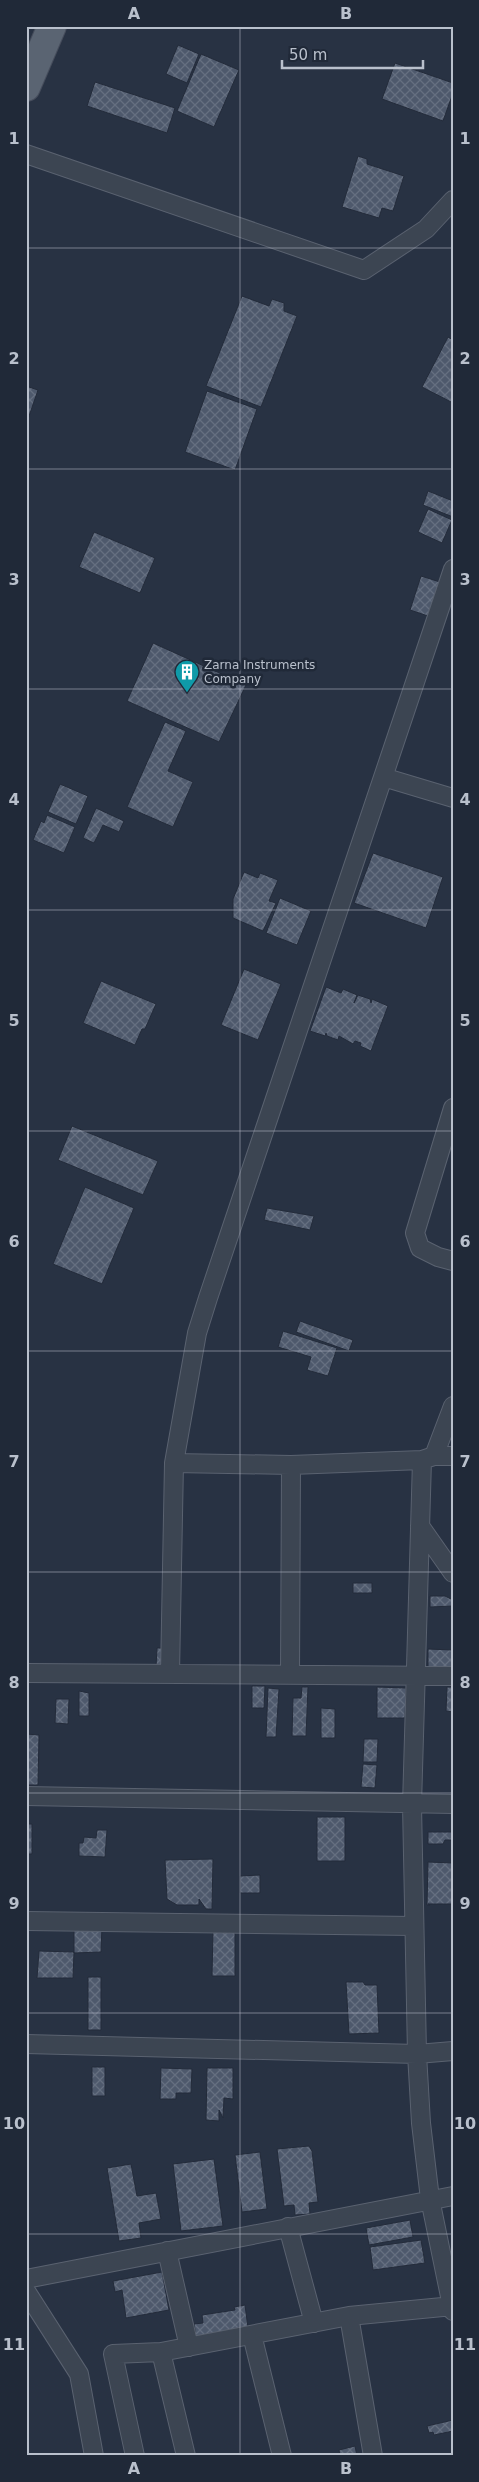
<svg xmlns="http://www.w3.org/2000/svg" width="479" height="2482" viewBox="0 0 479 2482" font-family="'DejaVu Sans',sans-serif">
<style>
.building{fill:url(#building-cross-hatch);stroke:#232b3a}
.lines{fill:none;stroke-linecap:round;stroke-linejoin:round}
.minor-casing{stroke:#5a6270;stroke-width:20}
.primary-casing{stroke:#464d5c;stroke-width:30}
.minor{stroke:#3c4552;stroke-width:18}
.primary{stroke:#5a6472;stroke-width:28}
.grid{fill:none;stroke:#b9c0cc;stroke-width:1;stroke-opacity:0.55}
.labels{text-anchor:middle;stroke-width:5;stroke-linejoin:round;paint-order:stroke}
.poi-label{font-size:12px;fill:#b9c0cc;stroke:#202938;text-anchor:start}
.neatline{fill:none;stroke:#b9c0cc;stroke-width:2}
.grid-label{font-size:16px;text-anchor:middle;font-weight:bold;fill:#b9c0cc}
</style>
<defs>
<pattern id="building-cross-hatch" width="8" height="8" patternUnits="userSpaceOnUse" patternTransform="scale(1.25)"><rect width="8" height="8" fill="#4e596c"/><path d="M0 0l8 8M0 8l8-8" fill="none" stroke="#656f80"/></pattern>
</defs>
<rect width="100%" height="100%" fill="#283243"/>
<path class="building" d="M178,45L199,54L187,83L166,74Z
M201,54L239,70L214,127L177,111Z
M395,63L453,83V93L443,121L382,99Z
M95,82L175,108L167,133L87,106Z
M358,156L367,159V164L404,176L393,211L382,208L379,218L342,207Z
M242,296L269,306L272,299L284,303V311L297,316L261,407L206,386Z
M448,337L453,340V403L422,387Z
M26,386L38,390L26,425Z
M207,391L257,409L235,470L185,452Z
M428,491L453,501V517L423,505Z
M428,509L452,520L442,543L418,532Z
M94,532L155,558L140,593L79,567Z
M421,576L440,582L428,616L410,610Z
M153,643L246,685L219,742L127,701Z
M165,722L186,731L168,771L193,782L173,827L127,807Z
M60,784L88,796L76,824L48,812Z
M96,808L124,821L119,832L103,825L94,843L83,838Z
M47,815L75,827L64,853L33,840L41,821L44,823Z
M373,853L443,877L426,928L354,903Z
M244,872L258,878L260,873L278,880L269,901L276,903L263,931L233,918V899Z
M280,898L311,911L297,945L266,933Z
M244,969L281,984L258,1040L221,1025Z
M101,981L156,1004L145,1029H142L135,1045L83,1023Z
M326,987L341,993L343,989L357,995L354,1003L358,995L370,999L371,1003L372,999L388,1006L371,1051L360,1046L361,1043L355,1041L353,1044L339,1036L338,1040L327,1036L326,1033L325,1036L310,1031Z
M72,1126L158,1161L143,1195L58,1160Z
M85,1187L134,1208L102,1284L53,1264Z
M267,1208L314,1216L310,1230L264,1220Z
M300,1321L353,1340L349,1351L296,1332Z
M283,1331L337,1348L328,1376L307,1370L311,1357L278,1347Z
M353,1583H372V1593H353Z
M430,1596H445L453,1600V1606L430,1607Z
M157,1648H166L165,1668L156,1667Z
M428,1649L453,1650V1671L428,1670Z
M252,1686H265L264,1708H252Z
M302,1687H308L306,1736H292L293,1698H301Z
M377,1687L406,1688L405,1718H377Z
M447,1687H453V1712L446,1711Z
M268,1688L279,1689L276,1737H266Z
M79,1691L89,1693V1716H79Z
M56,1699H69L68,1724L55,1723Z
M321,1708L335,1709V1738H321Z
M26,1734L39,1735L38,1785H26Z
M364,1739H378L377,1762H363Z
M363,1764L377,1765L375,1788L361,1787Z
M317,1817H345V1861H317Z
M26,1824H32V1854H26Z
M97,1830H107L105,1857L79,1856V1843H83L84,1837L96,1838Z
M428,1832H453V1842L452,1840H445L443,1844H428Z
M213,1859L212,1909H206L199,1899V1905H177L167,1899L165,1860Z
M428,1862L453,1863V1904H428L430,1905H427Z
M260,1875V1893H240V1876Z
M74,1925L102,1926L101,1952L74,1953Z
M235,1928V1976H212L213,1930Z
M39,1951L74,1952L73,1978H37Z
M88,1977H101V2030H88Z
M346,1982H363L365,1985H377L379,2033L349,2034Z
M92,2067H105V2096H92Z
M161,2068L192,2069L191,2093H176V2099H160Z
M207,2068H233V2099L224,2098L223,2118L219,2110V2121L206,2120Z
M309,2146L312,2151L318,2202L309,2203L310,2214L295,2215L294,2205L284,2206L277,2149Z
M260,2152L267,2209L242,2212L235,2155Z
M214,2159L223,2226L181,2231L173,2164Z
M131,2164L137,2196L156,2193L161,2219L139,2223L141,2238L119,2241L107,2168Z
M410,2220L413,2237L369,2245L366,2228Z
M421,2240L425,2263L373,2270L370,2247Z
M162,2272L169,2310L126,2318L122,2290L115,2292L113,2281Z
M245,2305L248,2328L196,2337L194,2324L203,2323L202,2315L235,2310L234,2307Z
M453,2420V2431L434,2435L433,2432L429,2433L427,2426Z
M355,2446L357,2456H340L339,2450Z"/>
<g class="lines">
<defs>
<path id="minor" d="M26,154L364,270L426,229L453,200
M383,777L453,798
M453,1108L415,1233L420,1248L438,1257L453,1261
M434,1456L453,1406
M422,1460L412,1805L417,2054L421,2123L430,2199L453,2311
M174,1463L197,1333L208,1298L453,569
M420,1526L453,1573
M26,1673L453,1676
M170,1674L174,1463L291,1465L422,1460L434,1456H453
M290,1675L291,1465
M26,1796L453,1804
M26,1921L414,1926
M26,2044L417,2054L453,2051
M288,2227L314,2323
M167,2251L189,2347
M26,2279L453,2196
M26,2291L79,2374L94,2456
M349,2316L373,2456
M252,2335L282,2456
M161,2352L186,2456
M135,2456L113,2354L161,2352L349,2316L453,2306"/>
<path id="primary" d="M26,87L52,26"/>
</defs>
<use href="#minor" class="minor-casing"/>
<use href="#primary" class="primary-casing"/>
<use href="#minor" class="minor"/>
<use href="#primary" class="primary"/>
</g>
<path class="grid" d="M240,26V2456M26,248H453M26,469H453M26,689H453M26,910H453M26,1131H453M26,1351H453M26,1572H453M26,1793H453M26,2013H453M26,2234H453"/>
<defs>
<symbol id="building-pin" viewBox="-11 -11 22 30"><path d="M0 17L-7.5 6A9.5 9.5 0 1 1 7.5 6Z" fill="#0f9aa8" stroke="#202938"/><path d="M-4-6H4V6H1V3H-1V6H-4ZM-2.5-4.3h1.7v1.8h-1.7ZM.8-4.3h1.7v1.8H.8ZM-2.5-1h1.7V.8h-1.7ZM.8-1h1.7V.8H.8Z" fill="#fff"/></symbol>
</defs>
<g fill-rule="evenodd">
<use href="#building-pin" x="173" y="658" width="28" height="38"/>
</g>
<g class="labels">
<g class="poi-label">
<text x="204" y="669">Zarna Instruments<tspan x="204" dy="14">Company</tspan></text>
</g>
</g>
<rect width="479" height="2482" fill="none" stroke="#202938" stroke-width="55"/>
<path d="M282 60v8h141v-8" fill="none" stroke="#b9c0cc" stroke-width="2.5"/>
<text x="289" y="60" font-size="15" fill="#b9c0cc" stroke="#202938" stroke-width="4" paint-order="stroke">50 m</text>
<rect x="28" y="28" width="424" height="2426" class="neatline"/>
<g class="grid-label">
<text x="134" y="19">A</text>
<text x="346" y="19">B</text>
<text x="14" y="144">1</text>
<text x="465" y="144">1</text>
<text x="14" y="364">2</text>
<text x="465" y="364">2</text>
<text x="14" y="585">3</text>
<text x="465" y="585">3</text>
<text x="14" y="805">4</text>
<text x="465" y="805">4</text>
<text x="14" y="1026">5</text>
<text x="465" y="1026">5</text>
<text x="14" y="1247">6</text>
<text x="465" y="1247">6</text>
<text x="14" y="1467">7</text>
<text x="465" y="1467">7</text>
<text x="14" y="1688">8</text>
<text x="465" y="1688">8</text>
<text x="14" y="1909">9</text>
<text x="465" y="1909">9</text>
<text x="14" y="2129">10</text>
<text x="465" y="2129">10</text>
<text x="14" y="2350">11</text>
<text x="465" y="2350">11</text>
<text x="134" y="2474">A</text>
<text x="346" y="2474">B</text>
</g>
</svg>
